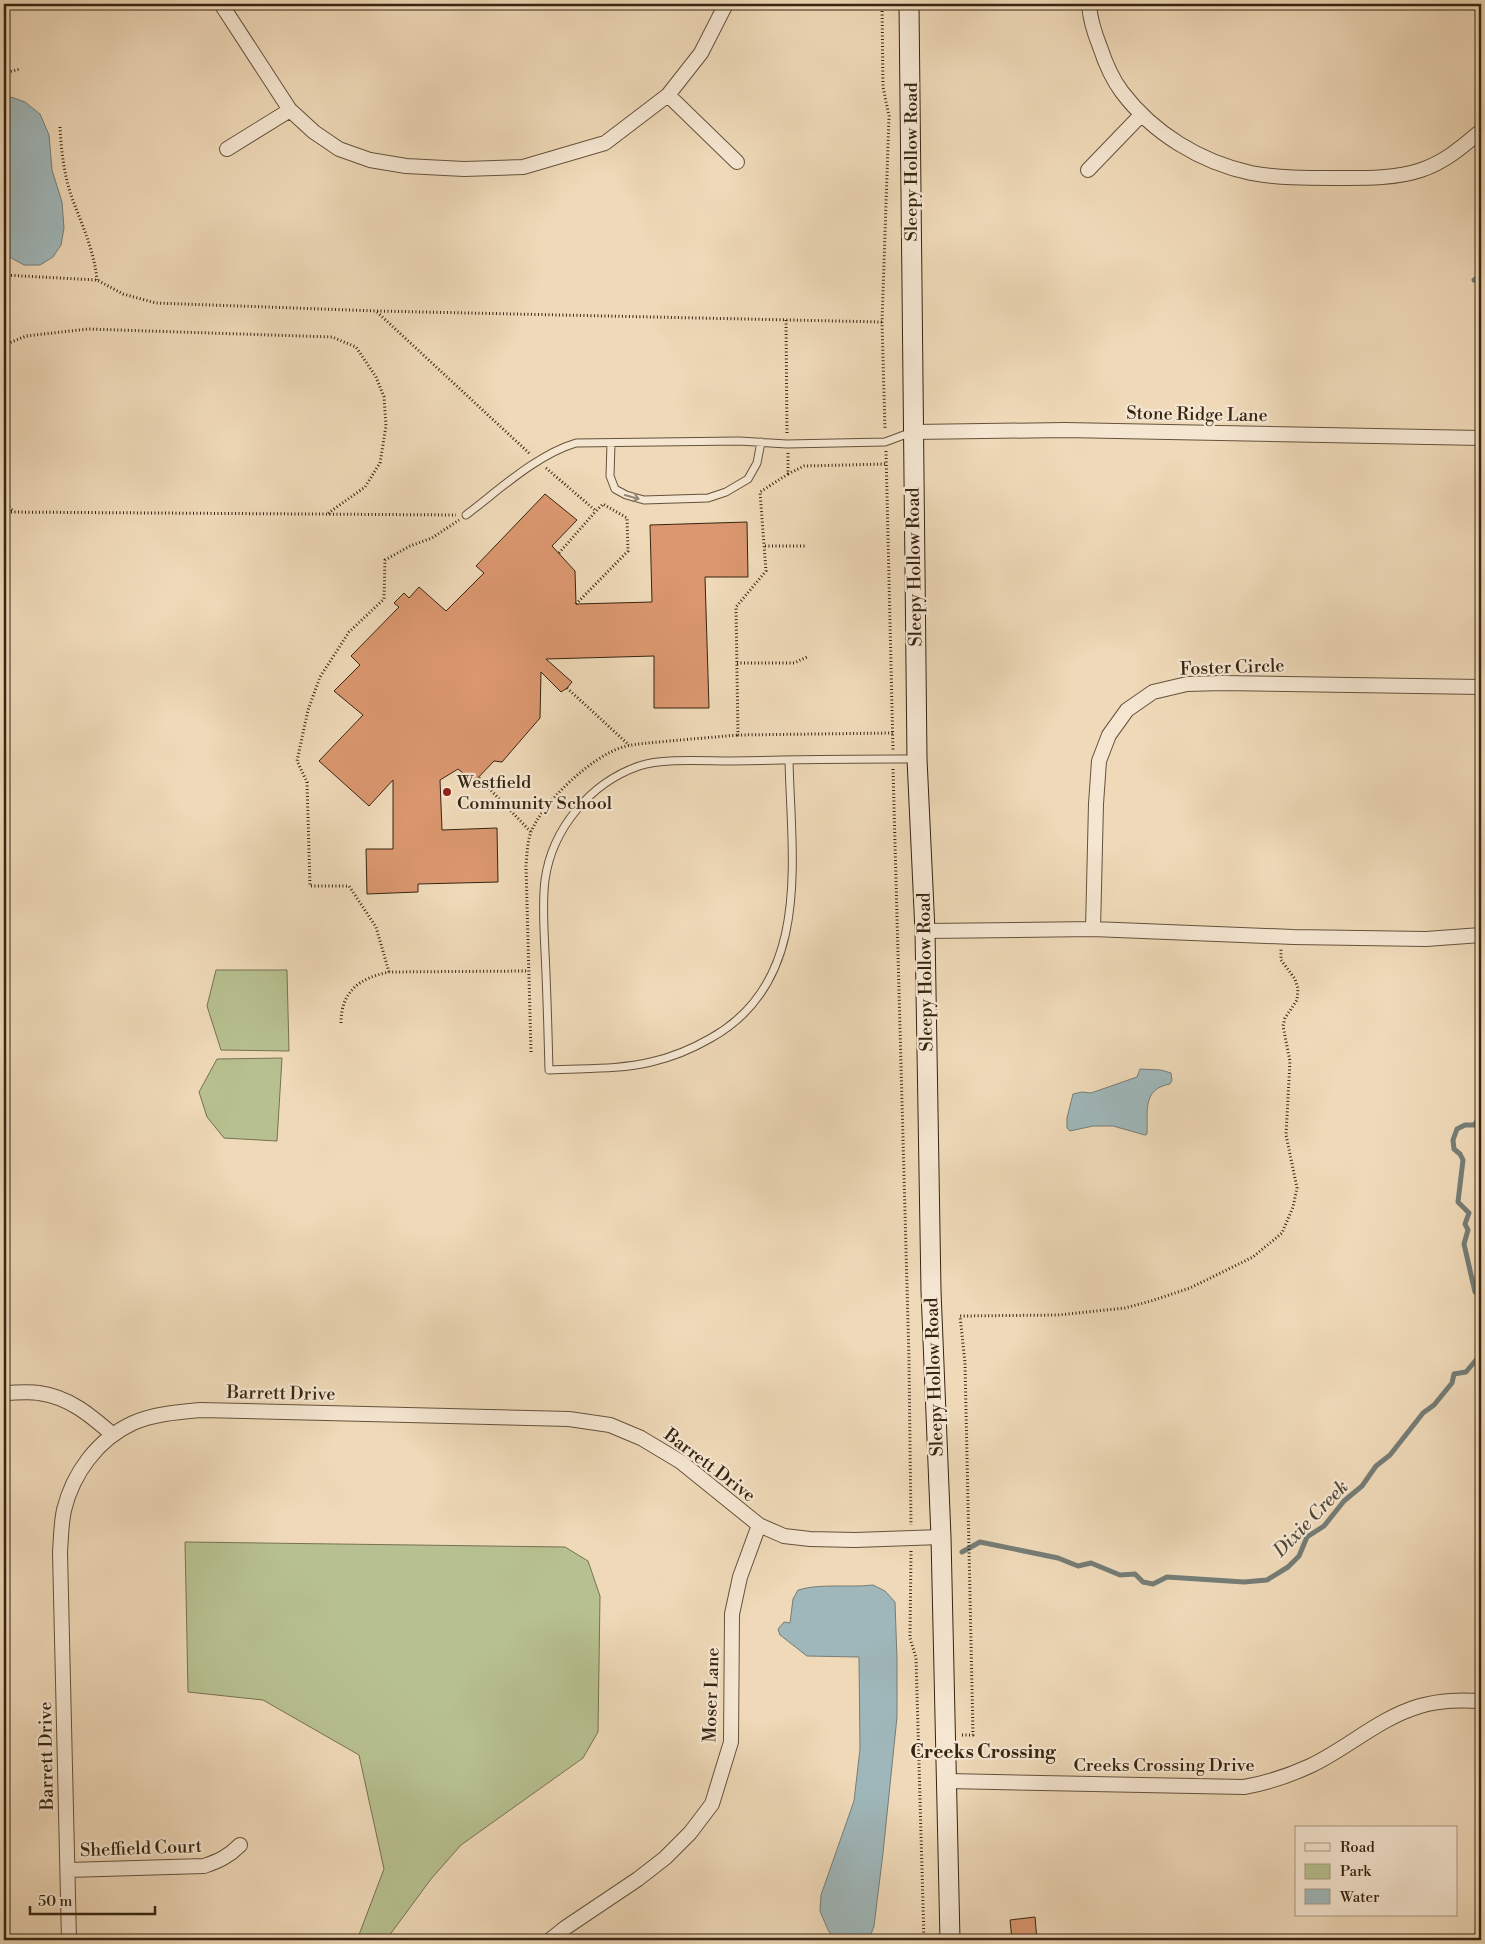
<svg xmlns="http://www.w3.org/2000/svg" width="1485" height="1944" viewBox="0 0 1485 1944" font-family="'Libre Bodoni',serif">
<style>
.green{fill:#b7c090;stroke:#767250}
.water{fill:#9fb7ba;stroke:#757d76}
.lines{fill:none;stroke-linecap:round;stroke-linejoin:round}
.stream{stroke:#757d76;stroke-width:5}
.building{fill:#db976f;stroke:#362511}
.lane-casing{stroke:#64523b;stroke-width:9}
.street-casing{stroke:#64523b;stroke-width:16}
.secondary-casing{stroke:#362511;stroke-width:21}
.path{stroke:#362511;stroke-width:3;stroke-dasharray:1 2.5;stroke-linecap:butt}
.lane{stroke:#f5e6d1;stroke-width:7}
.street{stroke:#f5e6d1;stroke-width:14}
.secondary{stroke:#f5e6d1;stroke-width:19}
.oneway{stroke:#968671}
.poi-dot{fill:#8f2418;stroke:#f5e6d1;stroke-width:2}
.labels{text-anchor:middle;stroke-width:4.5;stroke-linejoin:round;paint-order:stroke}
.street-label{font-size:18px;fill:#362511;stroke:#f5e6d1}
.poi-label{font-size:18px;fill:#362511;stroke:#f5e6d1;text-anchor:start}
.water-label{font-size:19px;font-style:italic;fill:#504a3b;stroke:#f5e6d1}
.neighbourhood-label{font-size:19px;font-weight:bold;fill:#362511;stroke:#f5e6d1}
</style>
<rect width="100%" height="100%" fill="#efd9b8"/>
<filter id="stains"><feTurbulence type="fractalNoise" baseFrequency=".004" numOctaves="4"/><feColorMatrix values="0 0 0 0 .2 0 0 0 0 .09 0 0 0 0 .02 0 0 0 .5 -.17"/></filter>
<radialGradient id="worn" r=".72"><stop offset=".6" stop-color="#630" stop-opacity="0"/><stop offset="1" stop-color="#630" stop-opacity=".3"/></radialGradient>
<path class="green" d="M216,970H287L289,1051L221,1050L207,1006Z
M282,1058L277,1141L224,1138L207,1117L199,1092L217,1059Z
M185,1542L565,1547L588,1561L600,1596L598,1732L583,1758L461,1845L431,1879L386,1940H357L384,1869L359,1755L263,1700L188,1692Z"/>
<path class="water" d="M11,97L25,102L40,114L49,135L52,170L62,202L64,228L61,245L53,257L40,265H24L4,254V102Z
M1140,1069L1161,1070L1171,1073L1172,1080L1170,1084C1142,1089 1148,1111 1147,1134L1145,1135L1113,1126H1093L1070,1131L1067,1128V1118L1073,1094L1082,1092L1091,1093L1137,1077Z
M873,1585L885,1591L895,1602L897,1659V1717L883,1853L874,1926L869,1940H835L828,1930L820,1911L821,1895L854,1801L860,1749L859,1657L807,1656L780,1635L778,1629L784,1622L790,1623L793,1599L798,1590C822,1583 848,1588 873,1585Z"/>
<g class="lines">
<path class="stream" d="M1474,280L1481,275
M1481,1117L1474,1125H1465L1457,1129L1453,1140L1454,1149L1460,1154L1463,1160L1458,1202L1469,1213L1465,1224L1468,1230L1464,1244L1475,1292L1481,1296
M962,1552L980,1542L1058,1558L1078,1566L1091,1563L1120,1575L1135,1574L1143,1582L1153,1584L1167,1577L1244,1582L1267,1580L1288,1567L1299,1556L1307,1537L1324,1526L1344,1501L1362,1486L1376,1466L1390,1455L1423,1413L1434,1405L1452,1383L1454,1374L1466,1372L1481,1354"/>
</g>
<path class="building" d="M545,494L577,520L552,546L575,571L576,604L652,602L650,525L747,522L748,577H705L709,708H654V656L546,659L572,682L567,688L561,692L541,672L540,718L502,762L494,761L474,782L458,769L440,780L442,830L497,828L498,882L418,884V892L367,894L366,849H393V780L369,806L319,761L363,715L334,691L360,665L351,656L399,607L394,603L404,593L409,598L419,587L446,611L484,573L476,566Z
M1035,1917L1037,1940H1012L1010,1920Z"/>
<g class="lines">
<defs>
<path id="lane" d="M611,443L610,476L615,489L626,495L644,500L708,498L726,492L748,479L757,463L761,442
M466,515C499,490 536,455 576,443L739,441L787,444L885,442L912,432
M789,760C791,858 813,981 711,1038C692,1049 673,1057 651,1062C618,1070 583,1068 549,1070C548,1031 547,991 545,952C544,928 542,904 545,880C552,829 590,783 639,766C662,758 705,761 730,761C784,760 839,759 893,759H916"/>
<path id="street" d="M221,4L290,110L314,132L339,149L370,160L406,166L464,169L523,167L605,143L668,95L701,53L726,4
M1089,4C1090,20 1094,32 1100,47C1105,62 1112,79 1122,92C1153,133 1200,162 1251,173C1277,178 1307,178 1334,178C1361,178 1395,179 1421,170C1445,162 1462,147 1481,131
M668,95L737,162
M227,149L290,110
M1088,170L1141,115
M913,432L1065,430L1481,438
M1093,929L1096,804L1099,761L1109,735L1127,710L1153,692L1187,684L1222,683L1481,687
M925,931L1093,929L1293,937L1426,939L1481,935
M4,1393C15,1393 28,1391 39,1393C69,1397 90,1415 112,1434
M947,1781L1244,1787C1267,1783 1288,1776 1310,1766C1348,1748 1379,1718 1420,1706C1441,1700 1460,1700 1481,1701
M68,1870L204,1866C219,1861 229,1856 240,1845
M69,1940L60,1552C61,1539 61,1524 64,1510C73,1473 98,1439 133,1423C153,1414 178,1412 200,1410L569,1419L610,1425L641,1438L681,1462L759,1525L784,1536L810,1539L855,1540L941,1537
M550,1940L565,1928L638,1879L665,1858L690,1833L712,1804L731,1742L732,1614L740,1577L759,1525"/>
<path id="secondary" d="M909,4L917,759L925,931L931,1291L941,1537L950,1940"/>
</defs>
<use href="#lane" class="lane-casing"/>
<use href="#street" class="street-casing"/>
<use href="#secondary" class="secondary-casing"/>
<path class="path" d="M882,4L883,87L889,116L882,322L885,430
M4,73L20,69
M60,127C61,149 64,174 71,195C81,223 94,249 97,280
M4,275L97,280L123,294L156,303L377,311L882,322
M377,312L530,454
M786,320L787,434
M4,345L26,336L88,329L332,337L356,347L376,377L384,397L386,426L380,463L365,487L327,514
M886,451L893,750
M788,453V474L760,492L766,571L736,607L738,735L893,733
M546,468L596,511L603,504L627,518L628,551L576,604
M788,474L804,466L886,464
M4,502L14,512
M4,512L456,515
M765,546H805
M559,553L596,511
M737,663H794L807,657
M567,688L629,745
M893,769L909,1360L911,1525
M479,778L531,832
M389,972L376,927L349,886H310L307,782L297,761L308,710L320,677L349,632L384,599L385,560L410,546L432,538L459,520
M341,1023C341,991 360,978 389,972L527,971
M531,1052L526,866C527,855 527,843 531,832C543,802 592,756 623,747C637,743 653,743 669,741C692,739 715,737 738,735
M911,1551L910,1638L916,1658L924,1940
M962,1735H973L965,1363L960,1316L1058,1315L1125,1308L1151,1301L1190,1288L1253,1257L1282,1233L1293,1207L1297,1188L1286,1135L1290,1061L1283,1026L1285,1018L1297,1000L1298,989L1295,979L1281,960V949"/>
<use href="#lane" class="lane"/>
<use href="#street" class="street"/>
<use href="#secondary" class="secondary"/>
</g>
<defs><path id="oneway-shaft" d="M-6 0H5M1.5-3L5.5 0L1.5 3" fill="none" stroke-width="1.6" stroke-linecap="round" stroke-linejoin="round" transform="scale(1.25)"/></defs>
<use class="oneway" href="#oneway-shaft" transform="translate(632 497) rotate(16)"/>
<circle class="poi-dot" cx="447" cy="792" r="5"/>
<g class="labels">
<g class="street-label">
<text transform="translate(911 162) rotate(-90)" y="6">Sleepy Hollow Road</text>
<text transform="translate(1197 414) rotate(1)" y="6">Stone Ridge Lane</text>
<text transform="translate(914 567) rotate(-91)" y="6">Sleepy Hollow Road</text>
<text transform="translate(1232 667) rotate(-2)" y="6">Foster Circle</text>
<text transform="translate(925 972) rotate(-91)" y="6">Sleepy Hollow Road</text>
<text transform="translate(934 1377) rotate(-92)" y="6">Sleepy Hollow Road</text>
<text transform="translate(281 1393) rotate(1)" y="6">Barrett Drive</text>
<text transform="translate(710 1465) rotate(37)" y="6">Barrett Drive</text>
<text transform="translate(711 1695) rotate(-88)" y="6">Moser Lane</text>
<text transform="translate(46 1756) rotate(-91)" y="6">Barrett Drive</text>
<text x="1164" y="1771">Creeks Crossing Drive</text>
<text transform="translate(141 1848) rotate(-2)" y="6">Sheffield Court</text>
</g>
<g class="poi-label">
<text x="457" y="788">Westfield<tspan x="457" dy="21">Community School</tspan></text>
</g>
<g class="water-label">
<text transform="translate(1310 1518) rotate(-46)" y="7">Dixie Creek</text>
</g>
<g class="neighbourhood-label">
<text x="983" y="1758">Creeks Crossing</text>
</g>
</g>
<rect width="1485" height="1944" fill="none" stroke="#efd9b8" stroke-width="20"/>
<rect x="5" y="5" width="1475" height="1934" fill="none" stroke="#362511" stroke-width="2.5"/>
<rect x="10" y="10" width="1465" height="1924" fill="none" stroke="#362511"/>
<rect x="1295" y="1826" width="162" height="90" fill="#f5e6d1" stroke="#a99984"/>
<rect x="1305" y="1843" width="25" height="8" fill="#f5e6d1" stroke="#a99984"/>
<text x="1340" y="1852" font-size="15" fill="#362511">Road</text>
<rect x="1305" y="1864" width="25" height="15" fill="#b7c090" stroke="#a99984"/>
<text x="1340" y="1876" font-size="15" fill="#362511">Park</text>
<rect x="1305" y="1889" width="25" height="15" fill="#9fb7ba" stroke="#a99984"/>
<text x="1340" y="1902" font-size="15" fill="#362511">Water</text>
<path d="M30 1906v8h125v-8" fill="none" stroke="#362511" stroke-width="2.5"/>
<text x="38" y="1906" font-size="15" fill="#362511" stroke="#f5e6d1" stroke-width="4" paint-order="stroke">50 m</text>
<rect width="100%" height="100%" filter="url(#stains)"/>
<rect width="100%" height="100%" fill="url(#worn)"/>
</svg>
